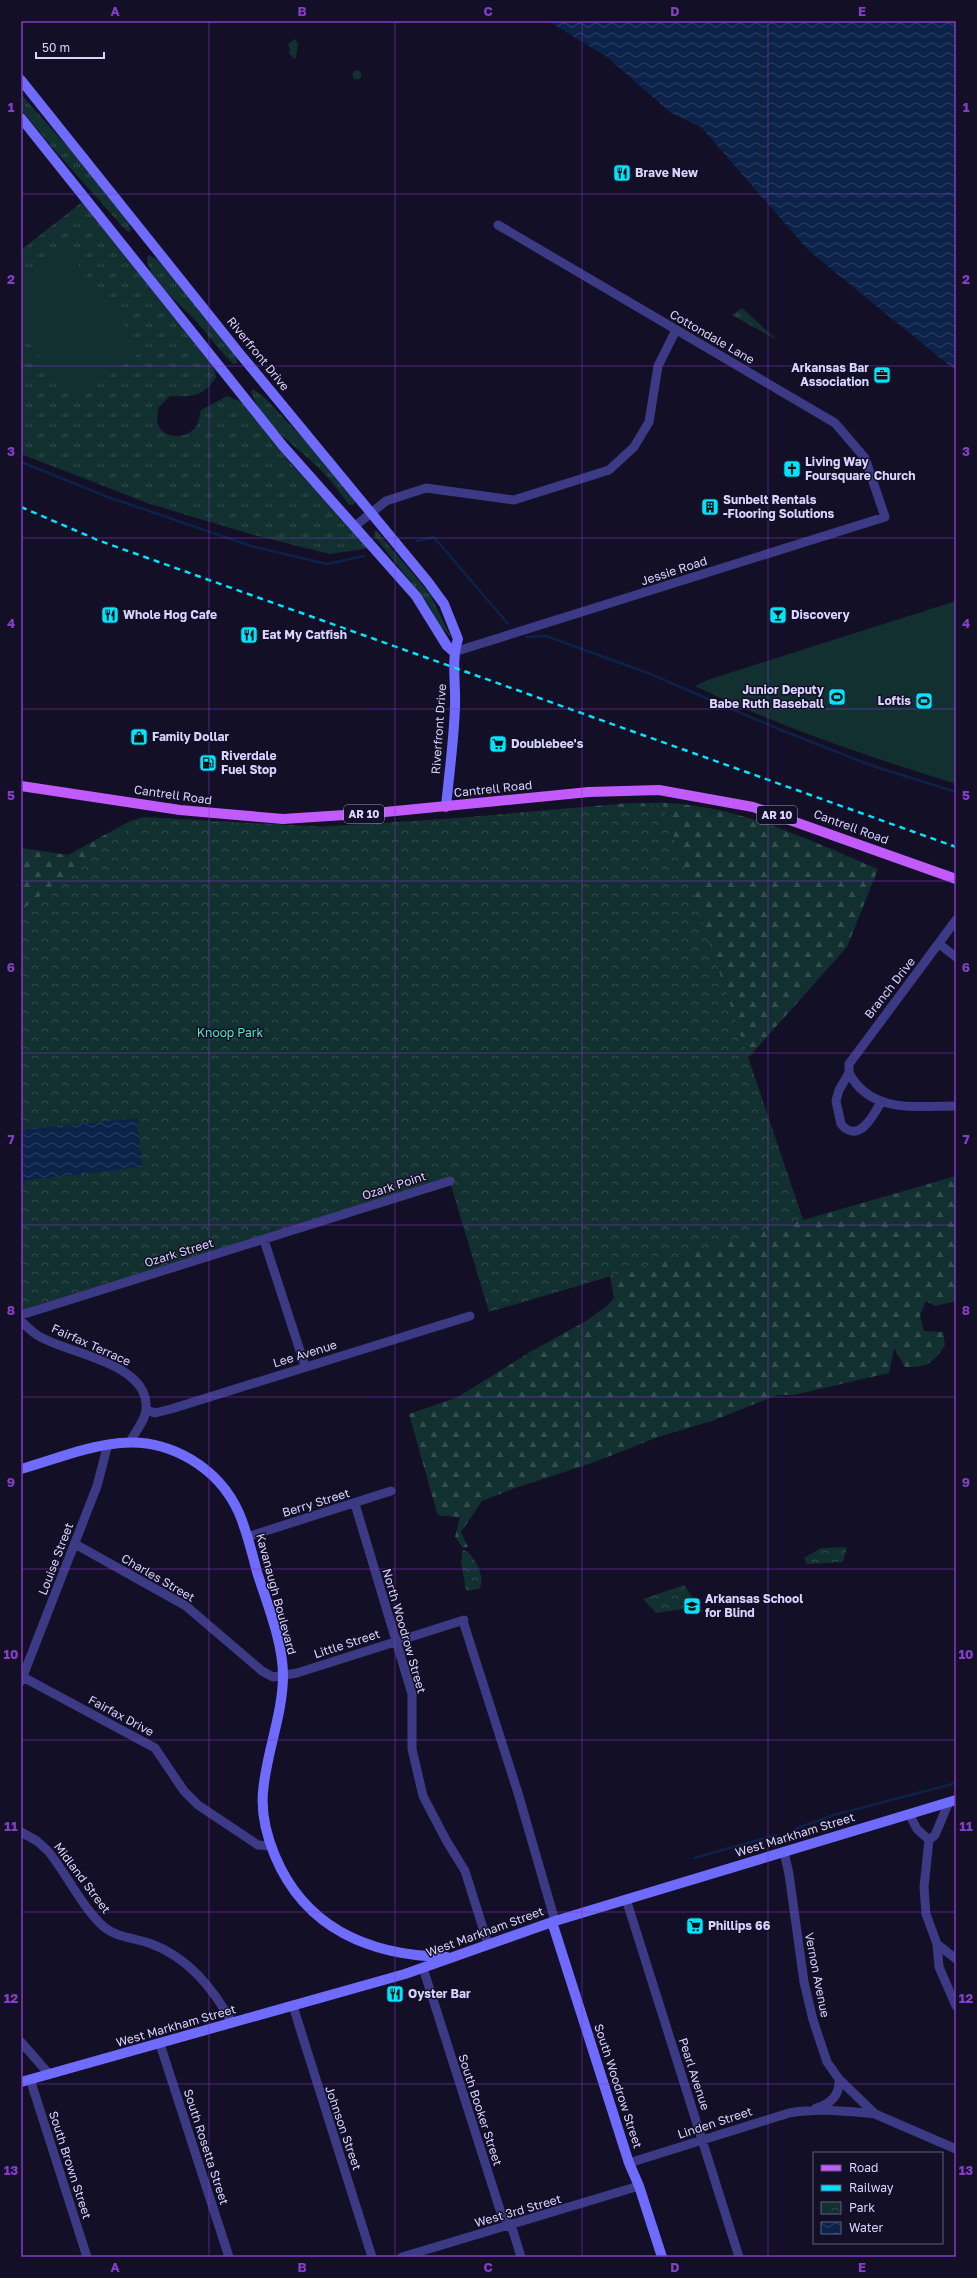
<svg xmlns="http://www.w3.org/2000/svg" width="977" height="2278" viewBox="0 0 977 2278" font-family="'Golos Text',sans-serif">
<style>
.grass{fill:url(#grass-tufts)}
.forest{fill:url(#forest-firs)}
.park{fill:url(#park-crowns)}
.garden{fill:#12302f}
.water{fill:url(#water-waves)}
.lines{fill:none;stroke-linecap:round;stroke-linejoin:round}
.stream{stroke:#0c2248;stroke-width:2.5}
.street{stroke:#3d3a85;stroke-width:9}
.secondary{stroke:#6f6bff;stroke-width:10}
.primary{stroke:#c25bff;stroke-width:10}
.rail{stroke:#00e5ff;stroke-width:2.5;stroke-dasharray:6 5;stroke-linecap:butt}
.grid{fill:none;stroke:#843dc5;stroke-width:1;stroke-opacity:0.55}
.labels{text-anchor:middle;stroke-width:3;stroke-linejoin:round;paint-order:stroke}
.shield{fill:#130f26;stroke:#9e99be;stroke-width:1}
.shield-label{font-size:11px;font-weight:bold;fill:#d9d4ff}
.poi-label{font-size:12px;font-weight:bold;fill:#d9d4ff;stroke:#130f26;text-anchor:start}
.street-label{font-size:12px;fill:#d9d4ff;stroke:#130f26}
.park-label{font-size:12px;fill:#5fe0c0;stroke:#130f26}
.neatline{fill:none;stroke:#843dc5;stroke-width:1.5}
.grid-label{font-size:13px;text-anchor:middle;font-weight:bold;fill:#843dc5}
</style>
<defs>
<pattern id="grass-tufts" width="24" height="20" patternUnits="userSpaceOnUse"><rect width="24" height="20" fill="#12302f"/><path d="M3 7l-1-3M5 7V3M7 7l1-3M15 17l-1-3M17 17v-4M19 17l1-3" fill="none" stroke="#344d4e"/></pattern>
<pattern id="forest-firs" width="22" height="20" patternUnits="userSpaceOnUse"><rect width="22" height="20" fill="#12302f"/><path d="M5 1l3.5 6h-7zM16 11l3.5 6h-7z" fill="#344d4e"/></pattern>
<pattern id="park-crowns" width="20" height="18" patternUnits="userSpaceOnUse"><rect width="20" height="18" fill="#12302f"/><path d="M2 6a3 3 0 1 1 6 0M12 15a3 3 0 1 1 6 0" fill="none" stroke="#344d4e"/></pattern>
<pattern id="water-waves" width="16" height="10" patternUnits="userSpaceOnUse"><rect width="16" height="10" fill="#0c2248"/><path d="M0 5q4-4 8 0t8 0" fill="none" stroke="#2f4163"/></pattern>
</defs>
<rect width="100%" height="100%" fill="#130f26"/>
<path class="grass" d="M21,94C37,114 134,215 131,231L128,232L121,225L50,145L21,109Z
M82,202L214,368L216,377C204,397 192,397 170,396L158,408C158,412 157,417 157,421C160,439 185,440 195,428C199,424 199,415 201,410L227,396L242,402L294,467L370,548L330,554L254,535L150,504L21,454V250Z
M149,255L161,262L234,353L238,363L233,364C220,351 209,336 197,322C182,305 147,280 147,257Z
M742,308L777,340L732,315Z
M253,389L264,397L317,453L354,499L355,504L349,505C341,494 333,483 324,473C300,448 261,426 251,391Z
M376,530L430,594L451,637L440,626L428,604L375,537L374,532Z"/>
<path class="forest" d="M629,803C646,803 664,802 681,804C750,811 814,842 878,869L847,947L748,1058L803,1220L956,1176V1301L935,1306L926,1301L920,1315L924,1331L943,1332L945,1345C933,1363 927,1368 905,1367L894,1348L889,1373L794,1395H777L712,1421L658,1437L592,1463L515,1488L482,1501L461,1532L468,1547L463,1548L455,1537L460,1517L440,1516L437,1513L409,1414L458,1397L530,1352L586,1321L607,1306L614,1298L610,1276L454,1184L21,1055V848L68,855L130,821L144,817L344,828Z"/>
<path class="park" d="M663,805L803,1220L489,1312L450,1182L21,1318V910L143,818L316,827Z
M847,1547L843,1562L807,1564L804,1558L821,1548Z
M463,1550C474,1553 487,1579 479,1589L466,1591L461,1561Z
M684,1585L695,1601L696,1607L656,1613L643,1599Z"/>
<path class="garden" d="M295,39L298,44L296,58L294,59L289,53L290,50L288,44Z
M352.5 75a4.5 4.5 0 1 1 9 0a4.5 4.5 0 1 1-9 0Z
M67,250L143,350L74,402L21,332V285Z
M956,601V784C867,756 779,727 695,686L707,680Z"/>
<path class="water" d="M548,21H956V371L808,250L701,127L671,113L607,57Z
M137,1118L142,1167L21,1181V1130Z"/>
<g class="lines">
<path class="stream" d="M21,462L108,497L251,546L327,564L364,556
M417,541L434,537L508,624
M526,637L546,636L648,673L776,728L870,765L956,792
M795,1829L834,1815L956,1783
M694,1858L776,1835"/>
<path class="street" d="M355,526L386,501L426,488L514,500L609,470L634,447L649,422L658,366L676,330
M454,652L885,517L865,458L835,423L498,225
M939,944L956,957
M849,1073C871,1114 916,1106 956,1106
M881,1102C874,1115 858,1145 841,1124L836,1101L839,1090L849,1073V1064L956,920
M264,1240L305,1366
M21,1315L450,1181
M21,1321C26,1326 31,1331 37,1335C66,1354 150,1362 146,1409C146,1419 135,1432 130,1442
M147,1410L155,1413L171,1409L470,1316
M355,1504L412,1694V1749L423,1796L446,1840L465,1871L488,1944
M247,1537L391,1491
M75,1544L186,1606L262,1671L273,1677L297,1673L464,1620
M463,1621L518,1793L555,1921
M21,1676L155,1748L184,1791L198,1805L258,1845L271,1846
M21,1681L97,1486L108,1444
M949,1802L935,1835L929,1840L924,1887L926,1914L937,1944L939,1967L956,2006
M909,1814L917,1829L929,1840
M21,1832L37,1841L48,1851C66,1873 84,1910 104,1927C116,1937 134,1938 149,1943C188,1957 213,1988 232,2023
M784,1852L789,1874L804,1982L813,2020L827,2062L839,2079L875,2114L956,2149
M626,1899L739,2257
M937,1944L956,1959
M423,1968L501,2213L513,2231L521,2257
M293,2006L372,2257
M21,2042L49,2074
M160,2044L229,2257
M30,2079L87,2257
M816,2108C831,2104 840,2095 839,2079
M629,2163L789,2113C818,2108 846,2111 875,2114
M402,2257L639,2186"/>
<path class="secondary" d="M21,80L240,354L428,582L444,604L458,639C451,660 456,684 455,706C454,740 449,774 446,807
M21,118L283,446L416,596L447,646L454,652
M21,1469C53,1460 87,1446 120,1443C170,1438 219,1468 239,1513C247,1532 252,1552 257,1572C267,1603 283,1643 283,1675C283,1715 266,1753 263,1792C261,1814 267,1837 275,1856C306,1930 372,1956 447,1957
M552,1922L629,2163L639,2186L662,2257
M21,2082L405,1974L555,1921L956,1800"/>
<path class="primary" d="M21,786L180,810L283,819L375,813L589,792L659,790L753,807L956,879"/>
<path class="rail" d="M21,507L100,541L956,847"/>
</g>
<path class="grid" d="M209,21V2257M395,21V2257M582,21V2257M768,21V2257M21,194H956M21,366H956M21,538H956M21,709H956M21,881H956M21,1053H956M21,1225H956M21,1397H956M21,1569H956M21,1740H956M21,1912H956M21,2084H956"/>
<defs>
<symbol id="restaurant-square" viewBox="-11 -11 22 22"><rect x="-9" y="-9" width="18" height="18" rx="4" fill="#00e5ff" stroke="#130f26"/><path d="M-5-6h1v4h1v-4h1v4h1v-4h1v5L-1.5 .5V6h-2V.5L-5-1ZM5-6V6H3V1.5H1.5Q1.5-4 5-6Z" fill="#111"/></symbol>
<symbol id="office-square" viewBox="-11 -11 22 22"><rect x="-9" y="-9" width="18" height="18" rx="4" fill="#00e5ff" stroke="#130f26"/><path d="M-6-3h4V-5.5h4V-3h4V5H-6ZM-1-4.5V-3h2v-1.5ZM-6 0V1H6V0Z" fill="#111"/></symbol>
<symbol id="church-square" viewBox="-11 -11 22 22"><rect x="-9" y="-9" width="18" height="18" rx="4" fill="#00e5ff" stroke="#130f26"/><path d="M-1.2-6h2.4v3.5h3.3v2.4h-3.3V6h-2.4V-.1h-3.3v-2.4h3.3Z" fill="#111"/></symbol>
<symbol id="building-square" viewBox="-11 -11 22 22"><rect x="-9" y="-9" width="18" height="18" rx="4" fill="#00e5ff" stroke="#130f26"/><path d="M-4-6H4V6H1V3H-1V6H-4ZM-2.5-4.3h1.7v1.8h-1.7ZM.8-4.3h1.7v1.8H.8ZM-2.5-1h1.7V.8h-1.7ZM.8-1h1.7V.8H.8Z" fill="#111"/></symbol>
<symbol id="bar-square" viewBox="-11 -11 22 22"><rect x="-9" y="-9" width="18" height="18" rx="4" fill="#00e5ff" stroke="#130f26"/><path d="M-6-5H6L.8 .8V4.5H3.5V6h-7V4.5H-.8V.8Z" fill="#111"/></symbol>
<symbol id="stadium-square" viewBox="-11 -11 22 22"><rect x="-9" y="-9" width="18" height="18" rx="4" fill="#00e5ff" stroke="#130f26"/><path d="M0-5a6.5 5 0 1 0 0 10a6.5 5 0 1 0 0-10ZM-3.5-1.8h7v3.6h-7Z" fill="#111"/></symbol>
<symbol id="shop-square" viewBox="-11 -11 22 22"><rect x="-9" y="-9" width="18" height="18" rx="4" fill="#00e5ff" stroke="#130f26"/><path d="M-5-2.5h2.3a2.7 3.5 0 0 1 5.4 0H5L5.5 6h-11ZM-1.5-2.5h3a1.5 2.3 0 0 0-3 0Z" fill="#111"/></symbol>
<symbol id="supermarket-square" viewBox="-11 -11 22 22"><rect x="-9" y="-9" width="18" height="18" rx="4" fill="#00e5ff" stroke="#130f26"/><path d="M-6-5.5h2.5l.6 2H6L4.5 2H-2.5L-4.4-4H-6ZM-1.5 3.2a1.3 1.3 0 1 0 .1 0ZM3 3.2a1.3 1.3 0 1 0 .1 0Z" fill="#111"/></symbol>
<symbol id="fuel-square" viewBox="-11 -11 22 22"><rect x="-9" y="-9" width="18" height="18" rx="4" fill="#00e5ff" stroke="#130f26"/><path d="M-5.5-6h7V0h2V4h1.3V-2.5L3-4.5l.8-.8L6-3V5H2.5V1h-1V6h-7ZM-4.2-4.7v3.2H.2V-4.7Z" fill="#111"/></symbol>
<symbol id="school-square" viewBox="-11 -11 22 22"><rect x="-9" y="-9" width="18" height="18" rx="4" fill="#00e5ff" stroke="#130f26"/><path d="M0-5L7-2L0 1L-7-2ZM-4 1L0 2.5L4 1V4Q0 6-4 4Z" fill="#111"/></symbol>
</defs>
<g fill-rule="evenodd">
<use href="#restaurant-square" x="612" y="163" width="20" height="20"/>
<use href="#office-square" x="872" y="365" width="20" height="20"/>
<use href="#church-square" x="782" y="459" width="20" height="20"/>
<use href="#building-square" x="700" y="497" width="20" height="20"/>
<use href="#restaurant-square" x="100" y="605" width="20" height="20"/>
<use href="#bar-square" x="768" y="605" width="20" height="20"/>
<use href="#restaurant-square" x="239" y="625" width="20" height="20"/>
<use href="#stadium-square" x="827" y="687" width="20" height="20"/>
<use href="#stadium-square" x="914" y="691" width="20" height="20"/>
<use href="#shop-square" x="129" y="727" width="20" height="20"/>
<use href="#supermarket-square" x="488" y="734" width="20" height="20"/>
<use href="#fuel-square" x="198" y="753" width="20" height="20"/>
<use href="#school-square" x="682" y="1596" width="20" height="20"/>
<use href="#supermarket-square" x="685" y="1916" width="20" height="20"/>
<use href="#restaurant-square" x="385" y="1984" width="20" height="20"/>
</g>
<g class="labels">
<g class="shield">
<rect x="344" y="805" width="40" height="18" rx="3"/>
<rect x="757" y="806" width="40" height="18" rx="3"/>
</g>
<g class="shield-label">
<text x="364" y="818">AR 10</text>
<text x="777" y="819">AR 10</text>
</g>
<g class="poi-label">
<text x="635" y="177">Brave New</text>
<text x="869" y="372" text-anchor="end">Arkansas Bar<tspan x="869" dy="14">Association</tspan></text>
<text x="805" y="466">Living Way<tspan x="805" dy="14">Foursquare Church</tspan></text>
<text x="723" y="504">Sunbelt Rentals<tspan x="723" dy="14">-Flooring Solutions</tspan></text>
<text x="123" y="619">Whole Hog Cafe</text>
<text x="791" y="619">Discovery</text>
<text x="262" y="639">Eat My Catfish</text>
<text x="824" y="694" text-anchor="end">Junior Deputy<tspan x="824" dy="14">Babe Ruth Baseball</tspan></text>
<text x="911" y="705" text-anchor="end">Loftis</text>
<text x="152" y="741">Family Dollar</text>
<text x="511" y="748">Doublebee's</text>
<text x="221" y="760">Riverdale<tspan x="221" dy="14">Fuel Stop</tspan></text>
<text x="705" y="1603">Arkansas School<tspan x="705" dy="14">for Blind</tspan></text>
<text x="708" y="1930">Phillips 66</text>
<text x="408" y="1998">Oyster Bar</text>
</g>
<g class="street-label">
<text transform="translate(712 337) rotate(30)" y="4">Cottondale Lane</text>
<text transform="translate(258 354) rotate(51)" y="4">Riverfront Drive</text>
<text transform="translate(674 571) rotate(-18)" y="4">Jessie Road</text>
<text transform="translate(439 729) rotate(-86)" y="4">Riverfront Drive</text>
<text transform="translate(493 789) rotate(-6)" y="4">Cantrell Road</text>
<text transform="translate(173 795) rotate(8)" y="4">Cantrell Road</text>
<text transform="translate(851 827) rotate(20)" y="4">Cantrell Road</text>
<text transform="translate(890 988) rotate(-52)" y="4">Branch Drive</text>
<text transform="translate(394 1186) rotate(-18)" y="4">Ozark Point</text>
<text transform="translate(179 1253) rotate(-17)" y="4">Ozark Street</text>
<text transform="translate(91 1345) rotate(24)" y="4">Fairfax Terrace</text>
<text transform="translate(305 1354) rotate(-17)" y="4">Lee Avenue</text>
<text transform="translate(316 1503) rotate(-17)" y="4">Berry Street</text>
<text transform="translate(56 1559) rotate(-69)" y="4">Louise Street</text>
<text transform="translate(158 1578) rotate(30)" y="4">Charles Street</text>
<text transform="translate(276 1594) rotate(75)" y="4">Kavanaugh Boulevard</text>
<text transform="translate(404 1631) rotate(74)" y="4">North Woodrow Street</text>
<text transform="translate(347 1644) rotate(-18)" y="4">Little Street</text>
<text transform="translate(121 1716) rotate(28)" y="4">Fairfax Drive</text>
<text transform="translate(795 1835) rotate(-17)" y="4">West Markham Street</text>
<text transform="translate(82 1878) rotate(53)" y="4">Midland Street</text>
<text transform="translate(485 1932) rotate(-20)" y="4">West Markham Street</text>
<text transform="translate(817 1975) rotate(79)" y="4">Vernon Avenue</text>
<text transform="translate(176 2026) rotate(-16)" y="4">West Markham Street</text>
<text transform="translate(694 2074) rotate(72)" y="4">Pearl Avenue</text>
<text transform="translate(618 2086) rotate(72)" y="4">South Woodrow Street</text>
<text transform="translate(480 2110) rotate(72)" y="4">South Booker Street</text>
<text transform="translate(715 2123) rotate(-18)" y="4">Linden Street</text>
<text transform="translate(343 2128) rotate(71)" y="4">Johnson Street</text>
<text transform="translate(206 2147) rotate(72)" y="4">South Rosetta Street</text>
<text transform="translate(70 2165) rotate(72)" y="4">South Brown Street</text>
<text transform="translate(518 2211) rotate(-16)" y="4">West 3rd Street</text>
</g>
<g class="park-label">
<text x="230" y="1037">Knoop Park</text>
</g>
</g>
<rect width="977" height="2278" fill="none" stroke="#130f26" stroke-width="44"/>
<rect x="813" y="2152" width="130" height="92" fill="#130f26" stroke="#625e7d"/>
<rect x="821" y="2165" width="20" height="6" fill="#c25bff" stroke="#625e7d"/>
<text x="849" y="2172" font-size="12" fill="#d9d4ff">Road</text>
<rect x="821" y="2185" width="20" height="6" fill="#00e5ff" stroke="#625e7d"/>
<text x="849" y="2192" font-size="12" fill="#d9d4ff">Railway</text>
<rect x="821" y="2202" width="20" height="12" fill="url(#park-crowns)" stroke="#625e7d"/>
<text x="849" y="2212" font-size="12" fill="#d9d4ff">Park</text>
<rect x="821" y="2222" width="20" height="12" fill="url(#water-waves)" stroke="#625e7d"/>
<text x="849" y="2232" font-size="12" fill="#d9d4ff">Water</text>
<path d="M36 52v6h68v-6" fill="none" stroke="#d9d4ff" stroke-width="2"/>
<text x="42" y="52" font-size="12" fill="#d9d4ff" stroke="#130f26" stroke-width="3" paint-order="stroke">50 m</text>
<rect x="22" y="22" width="933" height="2234" class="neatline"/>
<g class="grid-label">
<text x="115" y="16">A</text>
<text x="302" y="16">B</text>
<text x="488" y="16">C</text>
<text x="675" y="16">D</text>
<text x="862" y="16">E</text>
<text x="11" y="112">1</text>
<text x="966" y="112">1</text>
<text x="11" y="284">2</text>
<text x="966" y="284">2</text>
<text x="11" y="456">3</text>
<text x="966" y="456">3</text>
<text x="11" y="628">4</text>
<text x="966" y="628">4</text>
<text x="11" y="800">5</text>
<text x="966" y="800">5</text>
<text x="11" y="972">6</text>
<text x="966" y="972">6</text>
<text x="11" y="1144">7</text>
<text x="966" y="1144">7</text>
<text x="11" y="1315">8</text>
<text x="966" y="1315">8</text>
<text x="11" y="1487">9</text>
<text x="966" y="1487">9</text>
<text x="11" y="1659">10</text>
<text x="966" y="1659">10</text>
<text x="11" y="1831">11</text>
<text x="966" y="1831">11</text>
<text x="11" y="2003">12</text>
<text x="966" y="2003">12</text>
<text x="11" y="2175">13</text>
<text x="966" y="2175">13</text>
<text x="115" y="2272">A</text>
<text x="302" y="2272">B</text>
<text x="488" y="2272">C</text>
<text x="675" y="2272">D</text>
<text x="862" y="2272">E</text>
</g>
</svg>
